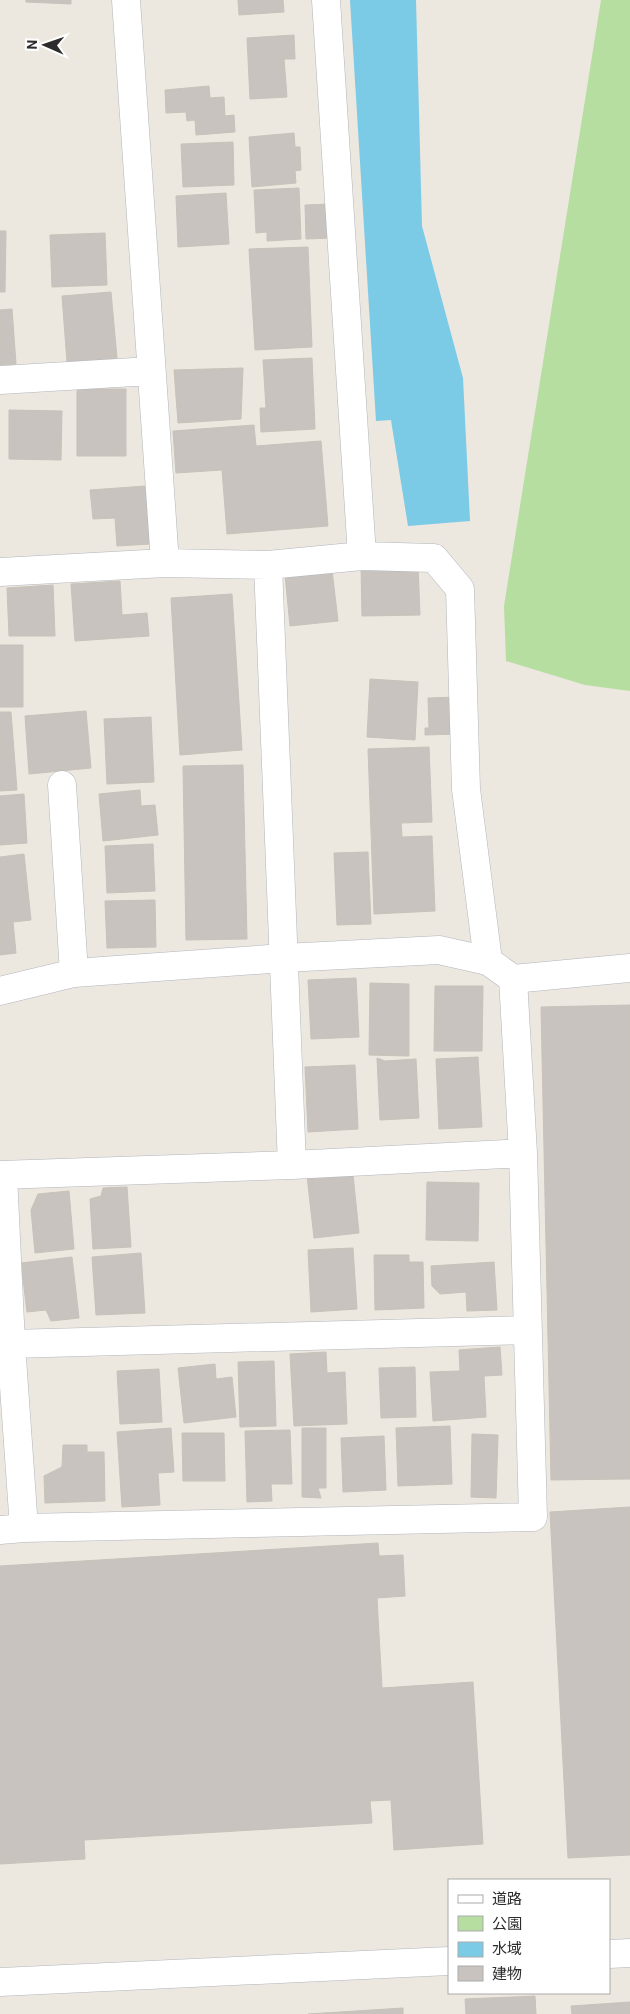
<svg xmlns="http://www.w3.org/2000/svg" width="630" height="2014" viewBox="0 0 630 2014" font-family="Roboto,'Noto Sans JP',sans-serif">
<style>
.green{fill:#b6dea0}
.water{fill:#7bcae6}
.building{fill:#c8c3be;stroke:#c8c2b9}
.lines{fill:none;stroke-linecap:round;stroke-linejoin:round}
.minor-casing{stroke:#b2b5be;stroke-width:29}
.tertiary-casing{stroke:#b2b5be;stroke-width:29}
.minor{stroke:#fff;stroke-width:28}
.tertiary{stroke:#fff;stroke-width:28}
</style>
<rect width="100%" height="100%" fill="#ece7df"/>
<path class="green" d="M601,0H630V691L585,685L506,661L504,606Z"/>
<path class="water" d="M350,0H416L422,226L463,378L470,521L408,526L391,420L376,421Z"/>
<path class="building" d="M26,0H71V4L26,2Z
M238,0H283L284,12L239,15Z
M294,35L295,59H284L287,97L250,99L247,38Z
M209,86L210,98L224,97L225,116L234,115L235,132L196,135L195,120L187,121L186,112L166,113L165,90Z
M294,133L295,147H300L301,170L295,171L296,183L252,187L249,137Z
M233,142L234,185L183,187L181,144Z
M299,188L301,239L267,241V232L256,233L254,190Z
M226,193L229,244L178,247L176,196Z
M330,204L332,238L306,239L305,205Z
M0,231H6L5,292H0Z
M105,233L107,285L52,287L50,235Z
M308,247L312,347L255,350L249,249Z
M111,292L117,358L67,362L62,296Z
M12,309L16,364L0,365V310Z
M312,358L315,429L261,432L260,408H266L263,360Z
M243,368L241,419L178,423L174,370Z
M77,389H126V456H77Z
M9,410L62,411L61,460L9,459Z
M254,425L256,446L321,441L328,526L227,534L222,470L176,473L173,431Z
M146,486L150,544L117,546L115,518L93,519L90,490Z
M418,565L420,615L362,616L361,567Z
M332,570L338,621L290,626L285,575Z
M120,581L122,615L147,613L149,636L75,641L71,584Z
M53,585L55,636H9L7,588Z
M232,594L242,750L180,755L171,598Z
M0,645H23V707H0Z
M370,679L418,682L415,740L367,737Z
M458,697L459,734L425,735V728H429L428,698Z
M86,711L91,768L29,774L25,716Z
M0,712H11L17,790L0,791Z
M151,717L154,782L107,784L104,719Z
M429,747L432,822L401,823L402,837L432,836L435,911L374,914L368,749Z
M243,765L247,939L186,940L183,766Z
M140,790L141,806L155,805L158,835L103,841L99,794Z
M24,794L27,843L0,845V796Z
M153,844L155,891L107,893L105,846Z
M368,852L371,924L337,925L334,853Z
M24,854L31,920L13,922L16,953L0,955V857Z
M155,900L156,947L107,948L105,901Z
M356,978L359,1037L311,1039L308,980Z
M370,983L409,984V1056L369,1055Z
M435,986H483L482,1051H434Z
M630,1005V1479L551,1480L541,1007Z
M478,1057L482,1127L439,1129L436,1059Z
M377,1058L385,1061L416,1059L419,1118L380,1120Z
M355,1065L358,1129L308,1132L305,1067Z
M353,1175L359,1233L314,1238L307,1176L316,1179Z
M427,1182L479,1183L478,1241L426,1240Z
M127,1187L131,1247L93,1249L90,1199L101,1196L103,1188Z
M69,1191L74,1249L35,1253L31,1210L38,1194Z
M353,1248L357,1309L311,1312L308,1250Z
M141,1253L145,1313L96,1315L92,1257Z
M374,1255H409V1262H423L424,1308L375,1310Z
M72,1257L79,1318L51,1321L46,1310L27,1312L21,1263Z
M494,1262L497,1310L467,1311L466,1292L440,1294L432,1286L431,1266Z
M500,1347L502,1375L484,1376L486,1417L433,1421L430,1372L460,1371L459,1350Z
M326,1352L327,1373L345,1372L347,1424L294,1426L290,1354Z
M274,1361L276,1426L240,1427L238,1362Z
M215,1364L216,1379L232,1377L236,1417L184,1423L178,1368Z
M415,1367L416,1417L381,1418L379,1368Z
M159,1369L162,1422L120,1424L117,1371Z
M450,1426L452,1484L398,1486L396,1428Z
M171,1428L174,1472L158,1473L160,1505L122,1507L117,1432Z
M302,1428H326V1488H318L321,1498L302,1497Z
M290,1430L292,1484H271L272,1501L247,1502L245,1431Z
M182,1433H224L225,1481H183Z
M472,1434L498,1435L496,1498L471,1497Z
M384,1436L386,1490L343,1492L341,1438Z
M63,1445H87V1452H104L105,1501L45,1503L44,1476L62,1467Z
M630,1507V1855L568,1858L550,1512Z
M378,1543L379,1556L403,1555L405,1596L377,1598L382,1688L473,1682L483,1844L394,1850L391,1800L370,1801L372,1823L84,1840L85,1859L0,1864V1566Z
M535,1996L536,2014H466L465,1999Z
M630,2002V2014H572L571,2006Z
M403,2008V2014H308Z"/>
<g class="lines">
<defs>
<path id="minor" d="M126,0L165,563
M326,0L362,556
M0,380L151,371
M268,565L292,1165
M0,572L165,563L268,565L362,556L434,558L460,589L466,789L488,961
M62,785L74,973
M0,991L74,973L284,958L439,950L488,961L513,979L630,968
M0,1175L292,1165L523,1153
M3,1175L11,1344L24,1528
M11,1344L527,1330
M0,1530L24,1528L533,1517L523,1153L513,979"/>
<path id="tertiary" d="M609,1954L630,1953
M0,1982L449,1961"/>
</defs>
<use href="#minor" class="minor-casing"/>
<use href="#tertiary" class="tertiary-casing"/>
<use href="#minor" class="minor"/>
<use href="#tertiary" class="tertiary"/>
</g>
<rect x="448" y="1879" width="162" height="115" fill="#ffffff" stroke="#ababab"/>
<rect x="458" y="1895" width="25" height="8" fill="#ffffff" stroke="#ababab"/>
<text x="492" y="1904" font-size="15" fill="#2c2c2c">道路</text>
<rect x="458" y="1916" width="25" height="15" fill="#b6dea0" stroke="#ababab"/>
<text x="492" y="1929" font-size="15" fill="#2c2c2c">公園</text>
<rect x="458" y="1942" width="25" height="15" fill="#7bcae6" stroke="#ababab"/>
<text x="492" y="1954" font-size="15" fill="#2c2c2c">水域</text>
<rect x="458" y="1966" width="25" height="15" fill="#c8c3be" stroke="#ababab"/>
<text x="492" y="1979" font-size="15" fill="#2c2c2c">建物</text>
<g transform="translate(45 45) rotate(272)" stroke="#ffffff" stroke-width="4" paint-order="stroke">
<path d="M0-4L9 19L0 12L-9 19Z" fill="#2c2c2c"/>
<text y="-8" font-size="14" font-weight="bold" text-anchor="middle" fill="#2c2c2c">N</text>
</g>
</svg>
